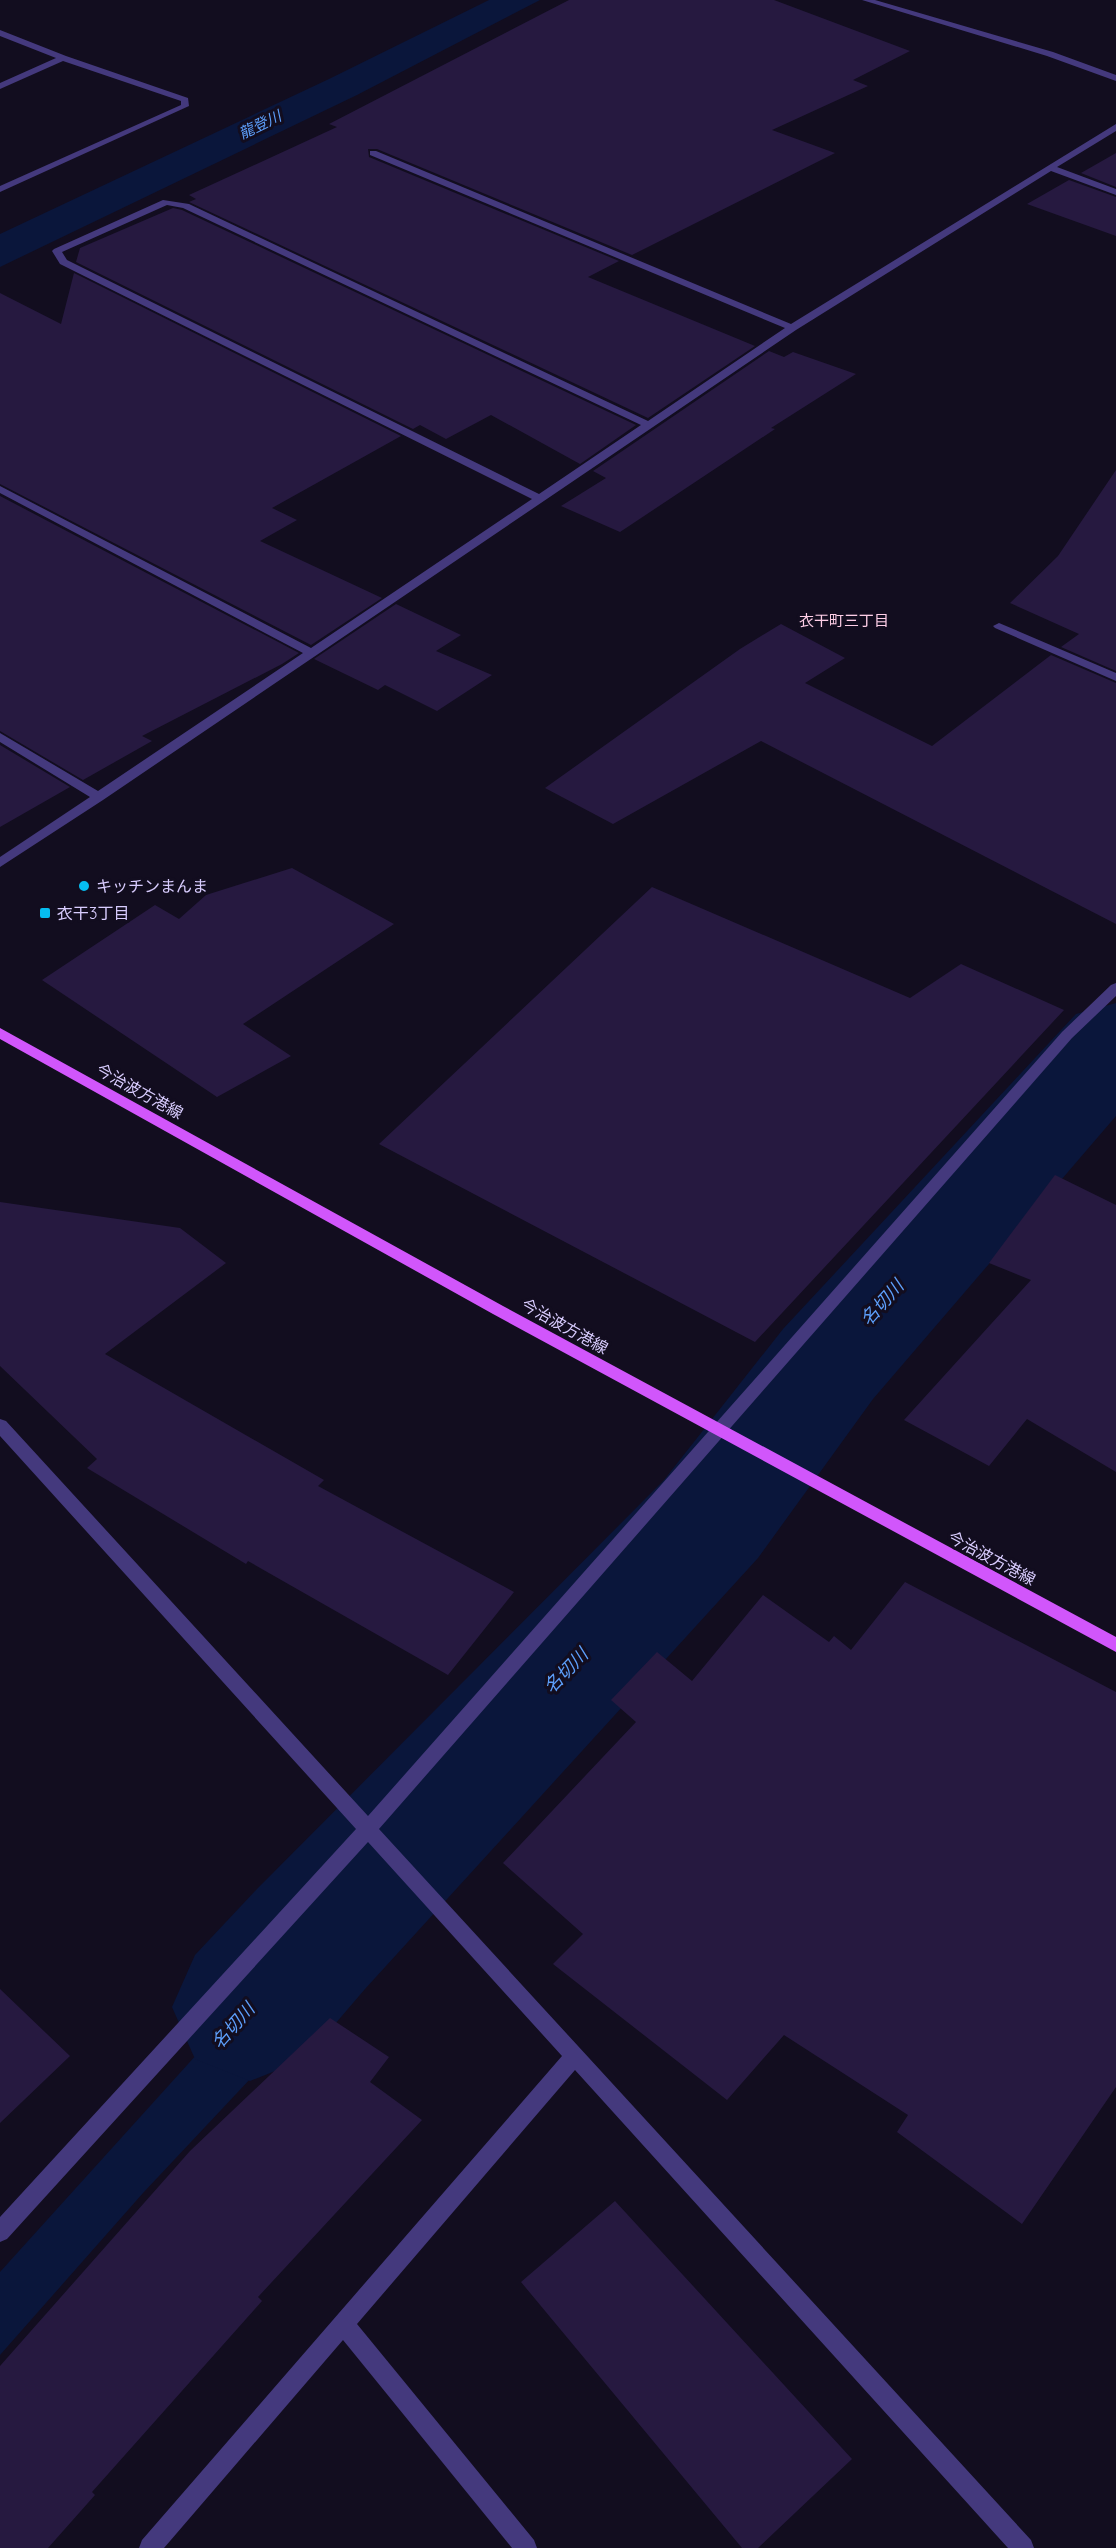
<svg xmlns="http://www.w3.org/2000/svg" width="1116" height="2548" viewBox="0 0 1116 2548" font-family="Quicksand,'Noto Sans JP',sans-serif">
<style>
.water{fill:#0a163b}
.lines{fill:none;stroke-linecap:round;stroke-linejoin:round}
.river{fill:#0a163b;fill-rule:evenodd}
.building{fill:#261940}
.minor{fill:#44397d;fill-rule:evenodd}
.major{fill:#d156fb;fill-rule:evenodd}
.poi-dot{fill:#06bdf0;stroke:#120d1f;stroke-width:2}
.labels{text-anchor:middle;stroke-width:6;stroke-linejoin:round;paint-order:stroke}
.far-water-label{font-size:15px;font-style:italic;fill:#5d9ffb;stroke:#120d1f}
.far-neighbourhood-label{font-size:15px;fill:#fecee7;stroke:#120d1f}
.poi-label{font-size:16px;fill:#d8ccfe;stroke:#120d1f;text-anchor:start}
.street-label{font-size:16px;fill:#d8ccfe;stroke:#120d1f}
.water-label{font-size:18px;font-style:italic;fill:#5d9ffb;stroke:#120d1f}
</style>
<rect width="100%" height="100%" fill="#120d1f"/>
<path class="water" d="M489,0H540L357,95L0,267V234L329,79Z
M1116,1021V1073L1098,1091L1064,1074Z
M1042,1093L1085,1113L1029,1179L986,1159Z
M935,1208L979,1231L830,1407L784,1382Z
M731,1463L771,1488L466,1835L424,1805Z
M358,1876L407,1912L143,2193L0,2355V2272Z"/>
<g class="lines">
<path class="river" d="M1116,1003V1116L873,1399L758,1558L365,1989L305,2059L250,2081L195,2059L172,2007L195,1955L257,1889L664,1480L783,1329L1076,1014Z"/>
</g>
<path class="building" d="M569,0H774L910,51L853,80L868,86L772,130L835,153L632,255L377,149H368L369,157L619,261L588,277L755,346L648,418L189,202L196,199L189,195L337,127L329,124Z
M1116,153V187L1081,173Z
M1069,180L1116,197V236L1027,204Z
M173,208L182,210L636,425L580,464L491,415L446,439L420,425L413,429L76,262L80,248Z
M74,273L401,436L272,508L297,520L260,541L382,598L311,645L0,484V293L61,324Z
M769,351L784,357L793,352L856,374L771,428L775,429L620,532L561,506L606,478L593,471Z
M1116,470V671L1061,647L1079,634L1010,603L1058,556Z
M0,496L299,653L282,664L142,736L152,741L83,780L0,731Z
M396,604L461,635L436,651L492,675L437,711L385,685L378,690L314,659Z
M781,624L845,658L805,683L932,746L1051,655L1116,683V924L761,741L613,824L545,788L740,649Z
M0,745L70,787L0,827Z
M292,868L394,924L243,1024L291,1056L217,1097L42,980L155,905L179,919L206,895Z
M652,887L910,998L961,964L1064,1010L755,1342L379,1144Z
M1055,1175L1116,1205V1472L1027,1419L989,1466L904,1420L1031,1280L989,1263Z
M0,1202L180,1228L226,1263L105,1354L324,1480L318,1486L514,1592L448,1675L248,1561L246,1564L87,1468L97,1459L0,1366Z
M905,1582L1116,1692V2087L1022,2224L897,2132L908,2115L784,2035L727,2100L553,1964L583,1934L503,1863L636,1722L611,1700L657,1652L692,1681L763,1595L829,1642L834,1636L851,1650Z
M0,1989L70,2056L0,2123Z
M330,2018L389,2057L370,2082L422,2120L258,2297L262,2301L92,2492L95,2495L48,2548H0V2366L190,2151Z
M615,2201L852,2459L758,2548H742L521,2282Z"/>
<g class="lines">
<path class="minor" d="M862,0H875L1053,52L1116,75V81L1047,56Z
M0,30L66,56L188,98L189,106L0,192V186L181,105V101L63,61L0,89V83L56,58L0,36Z
M1116,124V131L1057,167L1116,189V195L1051,171L796,330L103,800L0,867V857L90,797L0,742V733L98,791L303,653L0,493V486L311,648L532,499L60,264L52,251L54,249L163,200L189,204L648,421L785,328L370,155V151H376L791,324ZM167,205L183,208L641,425L539,494L67,260L62,252Z
M999,623L1116,673V681L995,628L993,626Z
M1116,983V996L1072,1038L379,1829L1031,2540L1034,2548H1008L575,2070L357,2324L534,2540L537,2548H512L343,2340L164,2548H139L142,2540L562,2056L368,1842L7,2239L0,2242V2217L356,1829L0,1436V1419L6,1421L368,1816L1062,1032L1111,985Z"/>
<path class="major" d="M0,1028L503,1306L1116,1637V1652L493,1314L0,1039Z"/>
</g>
<g class="poi-dot">
<circle cx="84" cy="886" r="6"/>
<rect x="39" y="907" width="12" height="12" rx="3"/>
</g>
<g class="labels">
<g class="far-water-label">
<text transform="translate(260 125) rotate(-26)" y="5">龍登川</text>
</g>
<g class="far-neighbourhood-label">
<text x="844" y="626">衣干町三丁目</text>
</g>
<g class="poi-label">
<text x="96" y="892">キッチンまんま</text>
<text x="57" y="919">衣干3丁目</text>
</g>
<g class="street-label">
<text transform="translate(140 1091) rotate(29)" y="6">今治波方港線</text>
<text transform="translate(565 1326) rotate(29)" y="6">今治波方港線</text>
<text transform="translate(992 1558) rotate(28)" y="6">今治波方港線</text>
</g>
<g class="water-label">
<text transform="translate(882 1303) rotate(-48)" y="6">名切川</text>
<text transform="translate(566 1671) rotate(-46)" y="6">名切川</text>
<text transform="translate(233 2026) rotate(-48)" y="6">名切川</text>
</g>
</g>
</svg>
